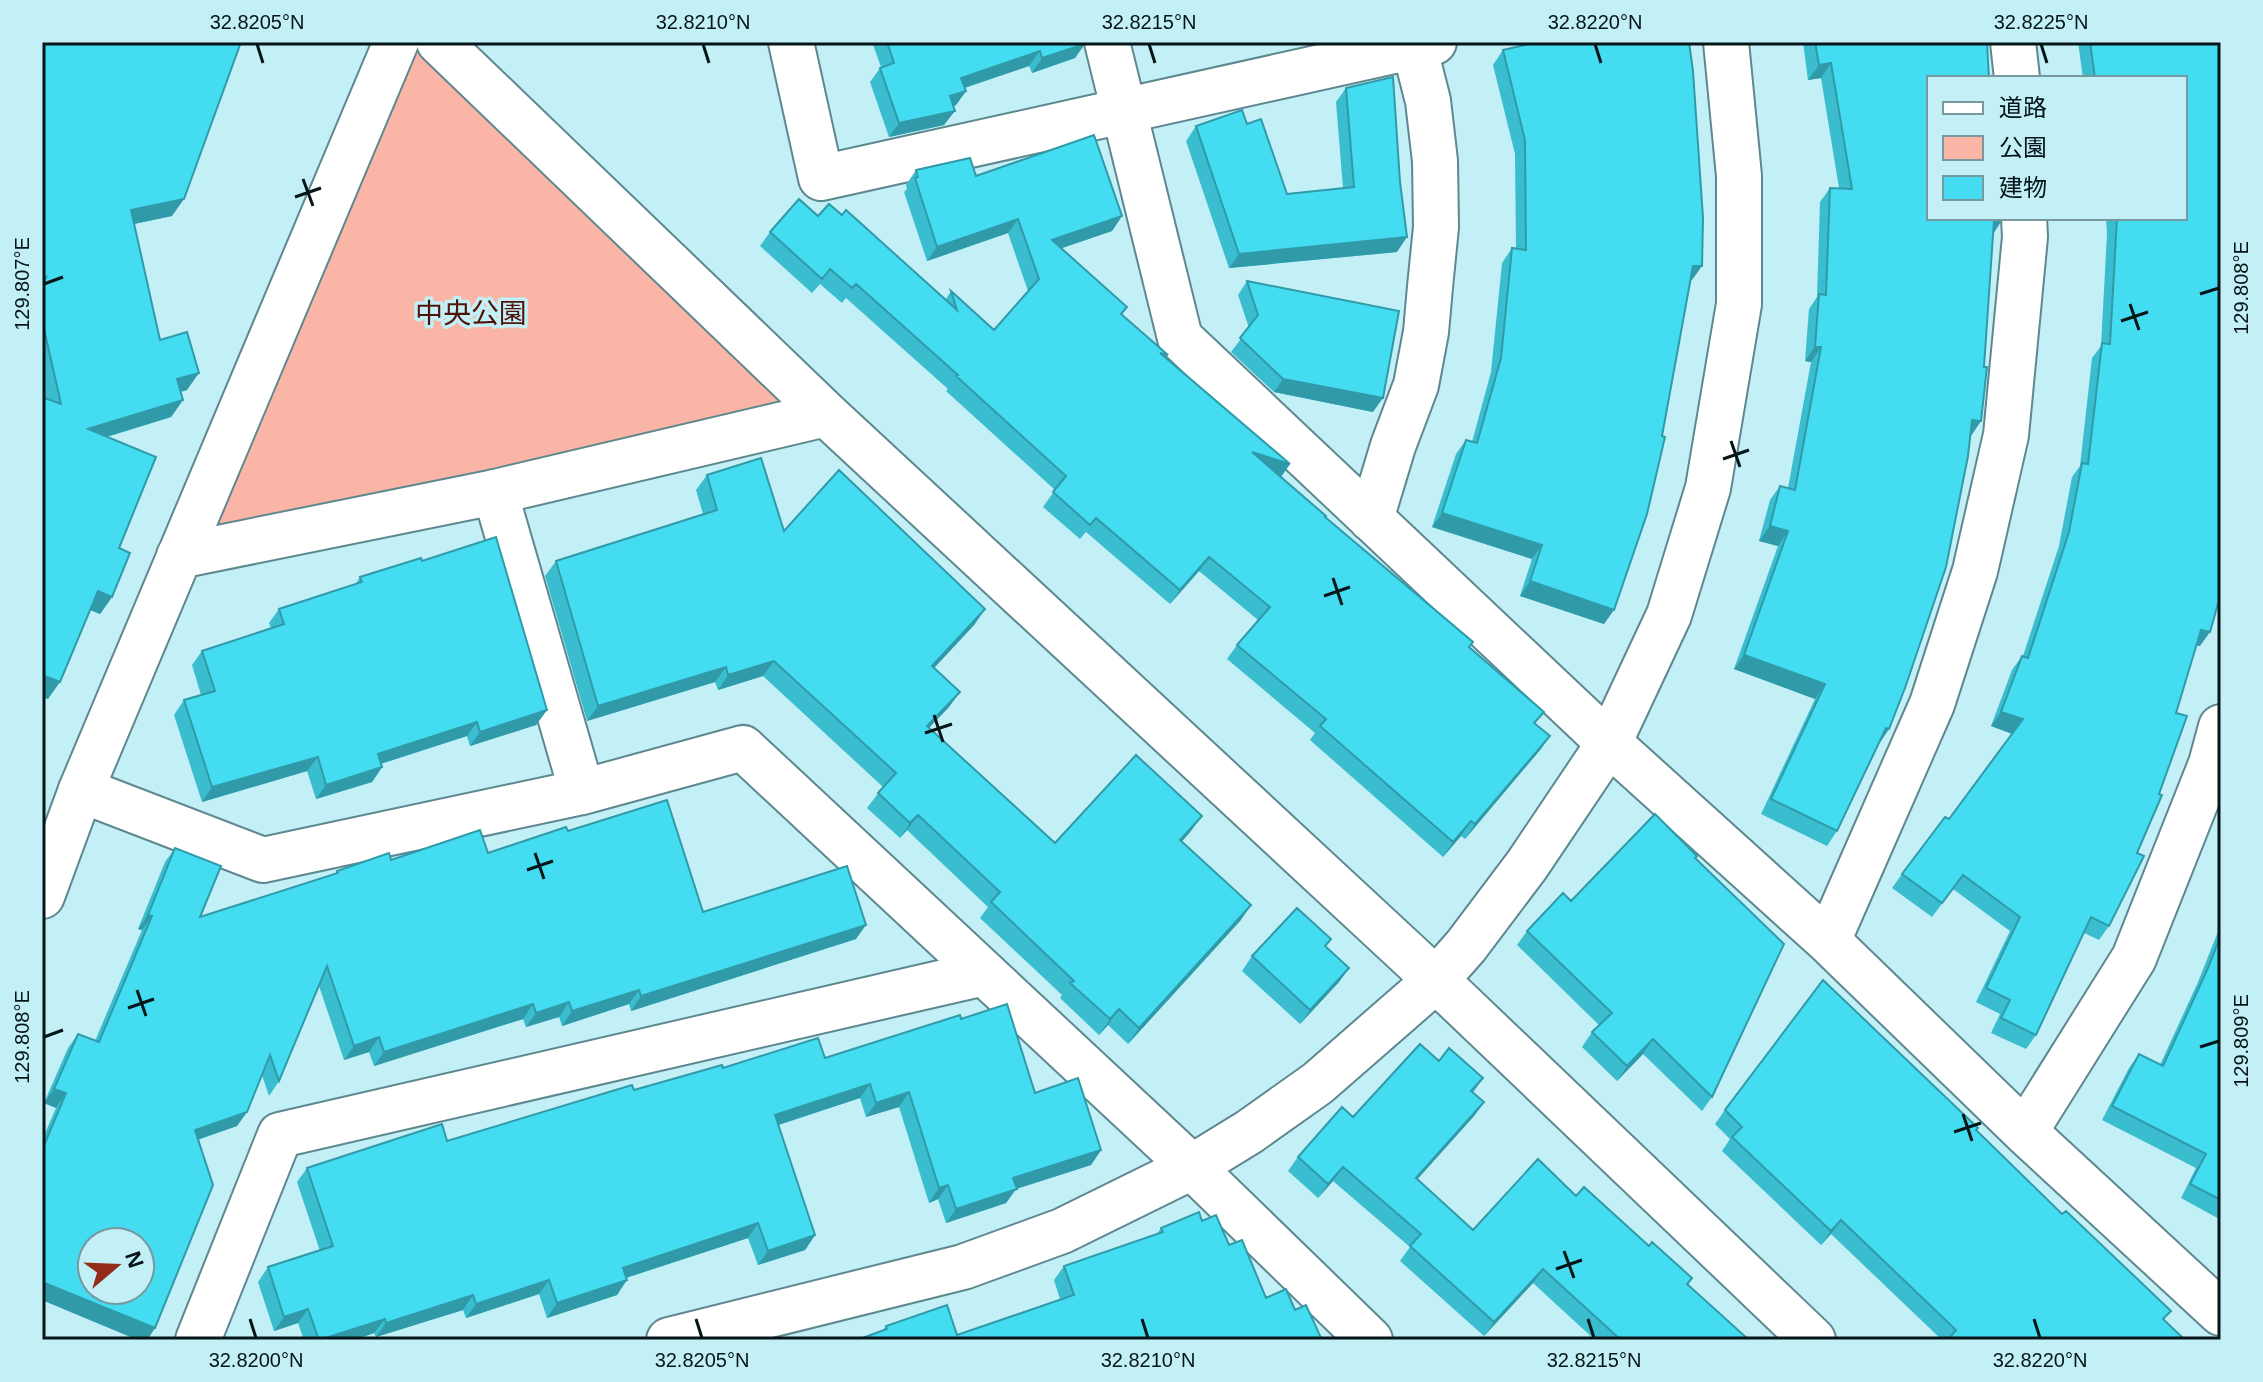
<svg xmlns="http://www.w3.org/2000/svg" width="2263" height="1382" viewBox="0 0 2263 1382" font-family="Arial,'Noto Sans JP',sans-serif">
<style>
.green{fill:#fbb5a6}
.lines{fill:none;stroke-linecap:round;stroke-linejoin:round}
.street-casing{stroke:#5e888f;stroke-width:48}
.secondary-casing{stroke:#5e888f;stroke-width:48}
.street{stroke:#fff;stroke-width:44}
.secondary{stroke:#fff;stroke-width:44}
.wall{fill:#3abdcf}
.shaded-wall{fill:#309aa9}
.building{fill:#44dcf1;stroke:#309aa9;stroke-width:2;fill-rule:evenodd}
.ticks{fill:none;stroke:#051518;stroke-width:3}
.labels{text-anchor:middle;stroke-width:7;stroke-linejoin:round;paint-order:stroke}
.park-label{font-size:28px;fill:#501307;stroke:#c3eff7}
.neatline{fill:none;stroke:#051518;stroke-width:3}
.ticks-label{font-size:20px;text-anchor:middle;fill:#051518}
</style>
<rect width="100%" height="100%" fill="#c3eff7"/>
<path class="green" d="M396,42H439L826,414L179,556Z"/>
<g class="lines">
<defs>
<path id="street" d="M791,42L821,178L1434,42
M1107,42L1180,338L1609,743L1828,941L2025,1132L2221,1313
M2013,42L2017,78
M495,492L582,792
M1371,519L1393,446L1416,385L1426,332L1430,287L1436,227L1435,161L1428,101L1413,42
M81,790L263,860L582,792L743,748L1192,1167L1370,1340
M1828,941L1932,704L1975,571L2006,435L2025,237L2024,218
M2025,1132L2134,958L2211,764L2221,727
M198,1340L280,1135L984,973"/>
<path id="secondary" d="M439,42L826,414L1436,980L1813,1340
M179,556L495,492L826,414
M42,896L81,790L396,42
M669,1340L963,1267L1062,1231L1192,1167L1249,1132L1318,1083L1436,980L1466,946L1527,865L1609,743L1669,615L1708,488L1739,304V176L1726,42"/>
</defs>
<use href="#street" class="street-casing"/>
<use href="#secondary" class="secondary-casing"/>
<use href="#street" class="street"/>
<use href="#secondary" class="secondary"/>
</g>
<path class="wall" d="M42,42L172,216L134,224L160,340L187,390L181,392L183,400L171,417L107,437L119,548L112,597L100,614L90,610L48,699L42,697V397L43,398L42,391Z
M872,42H1085L1075,58L1032,73L1029,66L965,88L966,91L956,105L953,106L944,125L889,137L870,82L881,67Z
M1803,42H1987L1993,234L1981,421L1970,435L1879,744L1837,831L1827,846L1761,814L1815,699L1734,669L1778,546L1759,541L1770,500L1780,486L1788,488L1811,362L1805,361L1809,309L1817,297L1820,202L1830,188H1839L1821,78L1808,80Z
M2078,42H2221L2200,646L2196,645L2137,853L2109,926L2099,940L2084,933L2036,1035L2026,1049L1991,1033L2000,1014L1976,1002L2010,931L1953,889L1932,917L1892,888L1902,874L1949,819L2012,734L1991,726L2012,670L2022,656H2023L2059,546L2072,477L2080,466L2092,358L2101,346L2107,234L2106,218H2185V78H2083Z
M1503,50L1692,280H1690L1604,624L1520,596L1532,559L1432,527L1456,454L1466,440L1472,442L1491,372L1502,263L1512,248L1516,249L1515,154L1493,65Z
M1346,88L1397,252L1229,268L1186,141L1196,126L1247,124L1287,194L1343,188L1336,102Z
M916,170L976,176L1122,216L1112,231L1061,248L1127,307L1121,315L1166,358L1290,464L1281,477L1469,648L1535,724L1550,736L1540,750L1465,839L1461,836L1443,857L1310,740L1315,733L1227,659L1237,645L1258,620L1199,571L1170,604L1086,532L1080,539L1043,507L1055,490L946,391L948,389L846,298L842,303L820,284L812,293L760,246L770,232L818,216L946,299L951,291L994,330L1028,291L1008,233L927,261L904,192L907,189L906,185Z
M1247,281L1373,412L1274,392L1231,352L1249,328L1238,295Z
M707,475L784,531L985,609L974,625L934,668L949,707L929,728L1055,843L1191,831L1182,841L1251,905L1240,921L1128,1044L1108,1025L1099,1035L1060,998L1062,995L980,918L988,907L907,830L900,838L867,808L883,787L763,676L718,690L715,682L587,721L545,576L556,561L703,514L696,490Z
M422,561L547,710L536,725L470,746L467,736L381,764L382,767L372,782L316,799L307,771L202,802L174,715L184,700L201,695L192,665L202,651L271,628L269,623L279,609L355,585L360,577Z
M568,831L703,912L856,939L631,1011L629,1004L562,1026L559,1017L526,1027L523,1019L374,1066L369,1052L344,1060L319,986L279,1081L269,1096L262,1075L247,1112L237,1126L198,1140L155,1328L147,1340H138L42,1300V1140L56,1108L44,1103L68,1048L78,1034L95,1041L142,930L138,929L165,862L175,848L200,917L334,875L337,871L391,860L488,853Z
M1696,858L1712,1097L1702,1111L1643,1054L1617,1081L1582,1047L1592,1032L1599,1025L1517,945L1527,931L1571,901Z
M2221,924V1220L2181,1198L2196,1168L2102,1120L2129,1068L2139,1054L2160,1065L2198,982Z
M1326,947L1349,968L1339,982L1300,1024L1242,971L1252,956Z
M961,1019L1035,1093L1101,1150L1091,1165L1016,1189L1006,1203L946,1223L938,1199L929,1203L899,1107L866,1117L860,1098L779,1125L815,1235L805,1250L758,1265L748,1238L626,1278L617,1295L547,1318L539,1294L466,1318L463,1310L376,1337L374,1333L354,1340H304L298,1323L274,1331L258,1282L268,1267L320,1251L297,1182L307,1168L447,1141L634,1090L723,1068L825,1058Z
M1439,1061L1483,1078L1473,1093L1484,1102L1474,1116L1417,1179L1473,1230L1576,1196L1649,1246L1692,1278L1688,1285L1749,1340H1595L1533,1283L1484,1336L1400,1261L1410,1247L1333,1181L1318,1198L1288,1171L1298,1157L1353,1117Z
M1725,1110L1976,1130L2185,1340H1942L1831,1234L1821,1245L1722,1151L1730,1139L1715,1124Z
M1202,1221L1229,1245L1266,1298L1295,1310L1322,1340H857L883,1330L886,1326L957,1335L1060,1299L1054,1280L1064,1266L1157,1234L1161,1228Z"/>
<path class="shaded-wall" d="M1085,44L1075,58L1032,73L1042,58Z
M1040,51L1029,66L951,92L961,78Z
M1831,63L1821,78L1808,80L1819,65Z
M966,91L956,105L940,110L950,96Z
M955,111L944,125L889,137L899,123Z
M184,199L172,216L119,227L131,210Z
M1122,216L1112,231L1042,255L1052,240Z
M1018,219L1008,233L927,261L937,247Z
M2003,219L1993,234L1994,220Z
M1407,237L1397,252L1229,268L1239,254Z
M1693,266H1702L1692,280H1683Z
M1815,347H1821L1811,362L1805,361Z
M199,373L187,390L165,396L177,379Z
M1283,379L1383,398L1373,412L1274,392Z
M183,400L171,417L76,446L88,429Z
M1972,420L1981,421L1971,436L1962,434Z
M1252,452L1290,464L1280,478Z
M1442,513L1542,545L1532,559L1432,527Z
M1770,526L1788,531L1778,546L1759,541Z
M1209,557L1199,571L1170,604L1180,590Z
M1530,581L1614,610L1604,624L1520,596Z
M98,591L112,597L100,614L86,608Z
M985,609L974,625L921,682L932,666Z
M2201,630L2210,632L2200,646L2191,644Z
M1744,655L1825,684L1815,699L1734,669Z
M774,661L763,676L718,690L728,675Z
M726,667L715,682L587,721L598,706Z
M42,675L60,682L48,699L42,697Z
M960,692L949,707L916,741L927,726Z
M547,710L536,725L470,746L480,732Z
M2001,712L2023,719L2013,734L1991,726Z
M477,722L467,736L367,768L378,754Z
M1886,728L1889,729L1879,744L1876,742Z
M1550,736L1540,750L1465,839L1475,824Z
M318,757L307,771L202,802L212,787Z
M382,767L372,782L316,799L326,785Z
M918,815L907,830L900,838L910,823Z
M1202,816L1191,831L1170,855L1180,840Z
M1471,821L1461,836L1443,857L1453,842Z
M1251,905L1240,921L1128,1044L1139,1028Z
M148,915L152,916L142,930L138,929Z
M866,925L856,939L631,1011L641,996Z
M1349,968L1339,982L1300,1024L1310,1010Z
M639,990L629,1004L562,1026L572,1011Z
M569,1002L559,1017L526,1027L536,1013Z
M533,1004L523,1019L374,1066L384,1052Z
M1119,1009L1108,1025L1099,1035L1110,1019Z
M379,1037L369,1052L344,1060L354,1046Z
M1653,1039L1643,1054L1617,1081L1627,1066Z
M870,1084L860,1098L765,1129L775,1115Z
M54,1089L66,1093L56,1108L44,1103Z
M909,1092L899,1107L866,1117L876,1103Z
M1484,1102L1474,1116L1406,1192L1416,1178Z
M247,1112L237,1126L184,1144L195,1130Z
M1101,1150L1091,1165L1016,1189L1006,1203L946,1223L956,1209L1013,1178Z
M1343,1167L1333,1181L1318,1198L1328,1184Z
M948,1185L938,1199L929,1203L939,1188Z
M1841,1220L1831,1234L1821,1245L1831,1231Z
M758,1223L748,1238L613,1282L623,1268Z
M815,1235L805,1250L758,1265L768,1251Z
M1543,1269L1533,1283L1484,1336L1494,1322Z
M549,1280L539,1294L466,1318L476,1304Z
M627,1280L617,1295L547,1318L557,1303Z
M42,1282L155,1328L147,1340H138L42,1300Z
M473,1295L463,1310L376,1337L386,1323Z
M308,1309L298,1323L274,1331L284,1317Z
M385,1319L374,1333L354,1340H319Z"/>
<path class="building" d="M42,42H241L184,199L131,210L160,340L187,332L199,373L177,379L183,400L88,429L156,457L119,548L130,553L112,597L98,591L60,682L42,675V397L61,404L42,320V288L46,277L42,279Z
M887,42H1085V44L1042,58L1040,51L961,78L966,91L950,96L955,111L899,123L880,68L894,63Z
M1538,42H1689L1693,71L1703,218L1702,266H1693L1662,436L1665,437L1647,514L1614,610L1530,581L1542,545L1442,513L1466,440L1477,443L1501,358L1512,248L1526,250L1525,140L1503,50Z
M1815,42H1987L1989,78H1929V218H2003V219L1994,220L1984,367H1987L1981,421L1972,420L1968,456L1946,567L1905,688L1889,729L1886,728L1837,831L1771,799L1825,684L1744,655L1788,531L1770,526L1780,486L1795,490L1821,347H1815L1819,294L1826,295L1830,188L1852,189L1831,63L1819,65Z
M2090,42H2221V593L2210,632L2201,630L2176,713L2187,716L2159,794L2162,795L2137,853L2144,856L2109,926L2091,917L2036,1035L2001,1018L2010,1000L1986,988L2020,917L1963,875L1942,903L1902,874L1945,817L1949,819L2023,719L2001,712L2022,656L2028,658L2069,532L2082,463L2088,464L2102,343L2110,344L2117,218H2185V78H2095Z
M1393,77L1400,182L1407,237L1239,254L1196,126L1242,110L1247,124L1261,119L1287,194L1354,187L1346,88Z
M1094,135L1122,216L1052,240L1127,307L1121,314L1168,355L1160,353L1290,464L1252,452L1326,516L1325,517L1473,642L1469,647L1544,712L1534,723L1550,736L1475,824L1471,821L1453,842L1320,726L1326,719L1237,645L1270,607L1209,557L1180,590L1096,518L1090,525L1053,492L1066,476L956,376L958,375L856,284L852,288L830,269L822,279L770,232L799,199L818,216L829,204L842,215L846,210L957,310L951,291L994,330L1039,279L1018,219L937,247L915,178L918,177L916,170L970,158L976,176Z
M1247,281L1399,311L1383,398L1283,379L1240,338L1258,315Z
M761,458L784,531L839,470L985,609L932,666L960,692L927,726L1055,843L1136,755L1202,816L1180,840L1251,905L1139,1028L1119,1009L1110,1019L1070,983L1074,981L991,902L1000,892L918,815L910,823L878,793L896,773L774,661L728,675L726,667L598,706L556,561L717,510L707,475Z
M496,537L547,710L480,732L477,722L378,754L382,767L326,785L318,757L212,787L184,700L215,691L202,651L284,624L279,609L362,582L360,577L421,558L422,561Z
M667,800L703,912L847,866L866,925L641,996L639,990L572,1011L569,1002L536,1013L533,1004L384,1052L379,1037L354,1046L327,966L279,1081L270,1055L247,1112L195,1130L213,1185L155,1328L42,1282V1150L66,1093L54,1089L78,1034L99,1042L152,916L148,915L175,848L221,866L200,917L338,873L337,871L389,853L391,860L480,830L488,853L566,827L568,831ZM92,1242H140V1290H92Z
M1655,814L1697,856L1695,858L1784,944L1712,1097L1653,1039L1627,1066L1592,1032L1612,1013L1527,931L1563,893L1571,901Z
M1297,908L1331,939L1325,946L1349,968L1310,1010L1252,956Z
M2221,935V1200L2190,1184L2206,1154L2112,1106L2139,1054L2163,1066L2208,968Z
M1823,980L1978,1128L1976,1130L2062,1214L2066,1211L2171,1311L2163,1319L2185,1340H1955L1951,1336L1956,1330L1841,1220L1831,1231L1732,1137L1742,1127L1725,1110Z
M1007,1004L1035,1093L1078,1078L1101,1150L1013,1178L1017,1189L956,1209L948,1185L939,1188L909,1092L876,1103L870,1084L775,1115L815,1235L768,1251L758,1223L623,1268L627,1280L557,1303L549,1280L476,1304L473,1295L386,1323L385,1319L319,1340L308,1309L284,1317L268,1267L333,1246L307,1168L442,1124L447,1141L632,1085L634,1090L722,1065L723,1068L818,1038L825,1058L960,1015L961,1019Z
M1420,1044L1439,1061L1449,1048L1483,1078L1471,1091L1484,1102L1416,1178L1473,1230L1538,1159L1576,1196L1584,1187L1649,1246L1652,1242L1692,1278L1687,1284L1749,1340H1621L1543,1269L1494,1322L1410,1246L1421,1234L1343,1167L1328,1184L1298,1157L1342,1107L1353,1117Z
M1199,1212L1202,1221L1216,1215L1229,1245L1242,1240L1266,1298L1286,1289L1295,1310L1306,1305L1322,1340H857L887,1329L886,1326L947,1305L957,1335L1074,1295L1064,1266L1163,1232L1161,1228Z"/>
<path class="ticks" d="M257,44L263,63M703,44L709,63M1149,44L1155,63M1595,44L1601,63M2041,44L2047,63M303,179L313,206M295,197L321,188M44,284L63,277M2200,294L2219,288M2130,304L2139,330M2121,321L2148,312M1731,441L1740,467M1723,459L1749,450M1333,578L1342,605M1324,596L1350,587M934,715L943,742M925,733L952,724M535,853L544,879M527,870L553,861M137,990L146,1016M128,1008L154,999M44,1037L63,1030M2200,1047L2219,1041M1963,1114L1972,1141M1954,1132L1981,1123M1564,1251L1574,1278M1556,1269L1582,1260M250,1319L256,1338M696,1319L702,1338M1142,1319L1148,1338M1588,1319L1594,1338M2034,1319L2040,1338"/>
<g class="labels">
<g class="park-label">
<text x="471" y="323">中央公園</text>
</g>
</g>
<rect width="2263" height="1382" fill="none" stroke="#c3eff7" stroke-width="88"/>
<rect x="1927" y="76" width="260" height="144" fill="#c3eff7" stroke="#77989e" stroke-width="2"/>
<rect x="1943" y="102" width="40" height="12" fill="#ffffff" stroke="#77989e" stroke-width="2"/>
<text x="1999" y="116" font-size="24" fill="#051518">道路</text>
<rect x="1943" y="136" width="40" height="24" fill="#fbb5a6" stroke="#77989e" stroke-width="2"/>
<text x="1999" y="156" font-size="24" fill="#051518">公園</text>
<rect x="1943" y="176" width="40" height="24" fill="#44dcf1" stroke="#77989e" stroke-width="2"/>
<text x="1999" y="196" font-size="24" fill="#051518">建物</text>
<g transform="translate(116 1266) rotate(71)"><circle r="38" fill="#c3eff7" stroke="#77989e" stroke-width="2"/>
<path d="M0-6L14 30L0 20L-14 30Z" fill="#952c18"/>
<text y="-12" font-size="22" font-weight="bold" text-anchor="middle" fill="#051518">N</text>
</g>
<rect x="44" y="44" width="2175" height="1294" class="neatline"/>
<g class="ticks-label">
<text x="257" y="29">32.8205°N</text>
<text x="703" y="29">32.8210°N</text>
<text x="1149" y="29">32.8215°N</text>
<text x="1595" y="29">32.8220°N</text>
<text x="2041" y="29">32.8225°N</text>
<text transform="translate(22 284) rotate(-90)" y="7">129.807°E</text>
<text transform="translate(2241 288) rotate(-90)" y="7">129.808°E</text>
<text transform="translate(22 1037) rotate(-90)" y="7">129.808°E</text>
<text transform="translate(2241 1041) rotate(-90)" y="7">129.809°E</text>
<text x="256" y="1367">32.8200°N</text>
<text x="702" y="1367">32.8205°N</text>
<text x="1148" y="1367">32.8210°N</text>
<text x="1594" y="1367">32.8215°N</text>
<text x="2040" y="1367">32.8220°N</text>
</g>
</svg>
